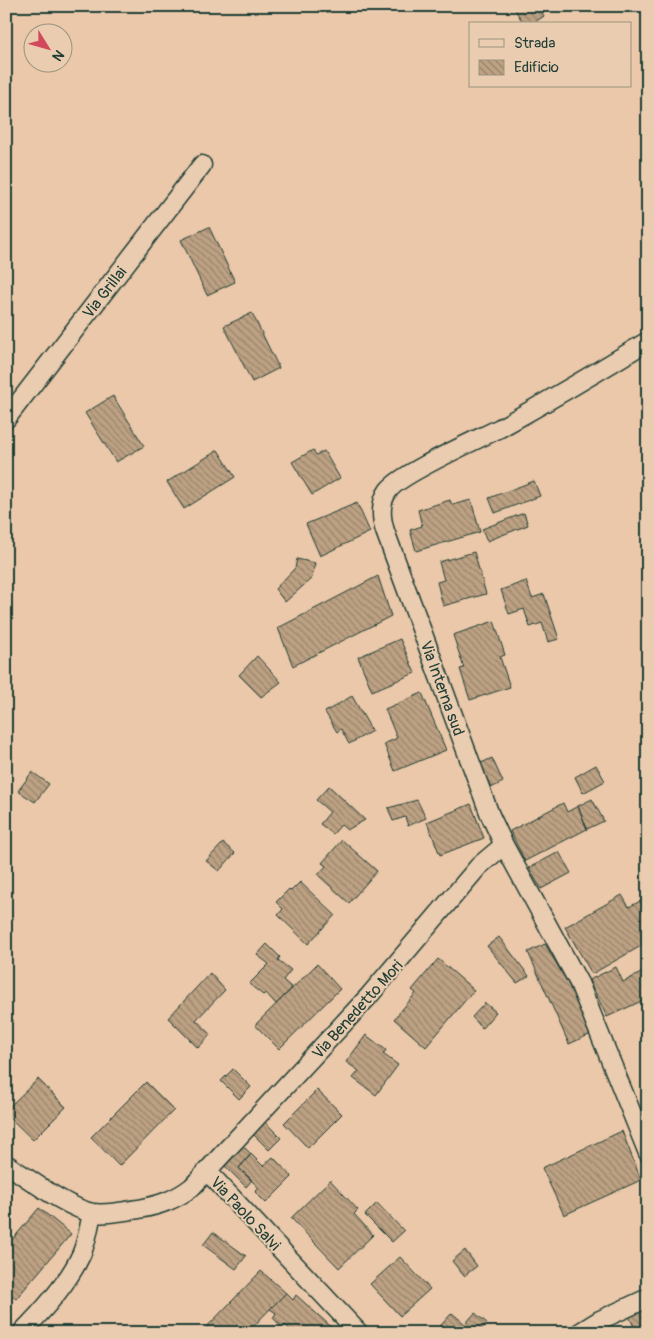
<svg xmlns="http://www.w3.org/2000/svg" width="654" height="1339" viewBox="0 0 654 1339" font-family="Pangolin,sans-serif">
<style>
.building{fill:url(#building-back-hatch);stroke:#1f3d34}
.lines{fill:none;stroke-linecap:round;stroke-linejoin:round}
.street-casing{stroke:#1f3d34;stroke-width:21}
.street{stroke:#eaccb0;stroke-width:18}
.labels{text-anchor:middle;stroke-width:4;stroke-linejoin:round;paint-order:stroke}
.street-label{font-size:16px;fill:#1f3d34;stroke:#eaccb0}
</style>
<defs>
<pattern id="building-back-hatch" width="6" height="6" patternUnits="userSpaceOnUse" patternTransform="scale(1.25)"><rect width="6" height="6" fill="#bda183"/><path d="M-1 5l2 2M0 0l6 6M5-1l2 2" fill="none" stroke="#99846c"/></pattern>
</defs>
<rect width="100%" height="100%" fill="#eac8a9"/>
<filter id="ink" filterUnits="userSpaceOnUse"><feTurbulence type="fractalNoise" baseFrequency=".02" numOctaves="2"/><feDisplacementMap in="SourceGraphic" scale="10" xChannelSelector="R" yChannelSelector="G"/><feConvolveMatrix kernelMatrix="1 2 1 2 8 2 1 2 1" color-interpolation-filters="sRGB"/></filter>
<g filter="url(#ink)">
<path class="building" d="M517,6H538L544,16L532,24H524L514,8Z
M209,227L235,282L207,295L181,240Z
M252,313L279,368L252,382L224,326Z
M113,396L144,446L116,462L85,413Z
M218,450L235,477L184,509L167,482Z
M313,450L316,455L324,451L340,478L312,495L292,462Z
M534,481L540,496L495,513L489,498Z
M450,500L452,505L471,500L480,532L416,551L410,530L422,526L418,510Z
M357,503L370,532L320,556L306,524Z
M524,513L528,525L487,541L482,529Z
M474,552L486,594L443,606L437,582L444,580L439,562Z
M297,559L315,563L312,578L285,602L275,589L295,568Z
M378,576L391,616L293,666L278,628Z
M526,581L532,598L544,594L559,639L548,642L542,623L530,627L524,609L509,614L501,590Z
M494,621L505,655L500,657L510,687L470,700L460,669L464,668L453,635Z
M400,639L415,673L372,691L358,657Z
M257,656L281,682L261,697L239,675Z
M422,693L446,750L395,771L384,744L397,738L385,709Z
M352,696L372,731L349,744L341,729L337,732L325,712Z
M492,758L503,782L489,789L477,765Z
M596,765L605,781L583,793L575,777Z
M32,772L49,784L35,802L18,791Z
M329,786L365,820L347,830L341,825L333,834L320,824L330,812L316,800Z
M592,799L604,821L587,829L578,806Z
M417,800L426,818L408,826L405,817L393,821L388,808Z
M563,803L567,812L578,806L587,829L525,861L510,831Z
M471,804L484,838L440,855L427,822Z
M342,840L377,871L349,903L318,875L326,866L322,863Z
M223,843L235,853L219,871L206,861Z
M559,852L571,873L541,889L529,868Z
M300,882L335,915L308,944L278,915L283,909L276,902L289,889L291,891Z
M622,895L629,907L648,897V942L592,974L565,927Z
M499,937L529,976L517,983L487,946Z
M267,944L280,957L278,960L291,970L283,980L292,988L276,1004L266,993L263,995L249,984L269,964L257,955Z
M545,944L569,985L591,1034L569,1044L528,952Z
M438,959L474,990L426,1047L394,1019L416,993L412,990Z
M317,964L340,989L279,1049L255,1025Z
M616,967L623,982L645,971L648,976V998L607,1017L589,980Z
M210,973L225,990L196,1020L211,1034L198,1048L168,1018Z
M485,1003L496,1012L482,1028L472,1017Z
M366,1035L386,1050L383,1054L398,1065L376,1095L353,1078L359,1071L346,1062Z
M233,1069L251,1087L239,1099L221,1081Z
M38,1079L66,1107L33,1140L6,1114V1110Z
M146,1082L174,1110L119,1166L91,1137Z
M317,1090L342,1114L308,1148L284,1123Z
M265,1122L281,1138L269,1150L253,1134Z
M622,1131L641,1180L564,1215L542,1168Z
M241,1144L251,1154L239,1168L252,1180L246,1187L225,1166L235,1155L232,1152Z
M251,1154L263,1166L273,1157L292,1177L266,1203L255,1192L259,1188L239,1168Z
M330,1180L358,1210L354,1214L373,1235L339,1268L291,1218Z
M377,1203L404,1231L392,1242L365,1215Z
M39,1208L71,1234L16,1299L6,1290V1247Z
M213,1232L246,1256L236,1269L203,1245Z
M465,1250L477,1266L464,1276L452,1261Z
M400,1257L430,1289L400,1316L370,1284Z
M261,1271L286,1293L270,1309L247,1333H201Z
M286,1293L293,1300L296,1295L338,1333H294L285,1325L283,1328L273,1318L276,1313L270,1309Z
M645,1306L648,1312V1333H637L628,1314Z
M452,1313L465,1324L475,1313L487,1323L478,1333H434Z"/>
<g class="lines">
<defs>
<path id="street" d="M648,341C599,371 550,400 500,428C479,439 399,474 388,491C380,502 381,518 385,531L490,815L504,845L579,983L648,1153
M6,419L202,165
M6,1164C28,1178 69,1209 93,1213C108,1215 125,1211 139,1209C160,1205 175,1200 192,1187L368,997L479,866L504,845
M207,1171L359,1333
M21,1333C43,1311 68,1283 81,1255C87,1242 89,1227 92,1213
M579,1333L600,1320L648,1298"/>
</defs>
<use href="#street" class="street-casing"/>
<use href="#street" class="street"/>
</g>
</g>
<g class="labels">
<g class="street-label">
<text transform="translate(104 292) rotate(-52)" y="6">Via Grillai</text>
<text transform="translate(443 688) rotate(70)" y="6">Via Interna sud</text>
<text transform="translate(357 1009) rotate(-48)" y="6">Via Benedetto Mori</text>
<text transform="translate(246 1213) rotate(47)" y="6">Via Paolo Salvi</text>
</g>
</g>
<rect width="654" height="1339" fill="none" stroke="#eaccb0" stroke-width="25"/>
<rect x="12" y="12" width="629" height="1314" fill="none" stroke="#1f3d34" stroke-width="2" filter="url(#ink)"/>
<rect x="469" y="22" width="162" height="65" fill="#eaccb0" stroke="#99937e"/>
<rect x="479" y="39" width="25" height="8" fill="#eaccb0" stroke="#99937e"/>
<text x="514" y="48" font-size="15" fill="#1f3d34">Strada</text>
<rect x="479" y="60" width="25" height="15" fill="url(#building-back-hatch)" stroke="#99937e"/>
<text x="514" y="72" font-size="15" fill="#1f3d34">Edificio</text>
<g transform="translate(48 48) rotate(127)"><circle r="24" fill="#eaccb0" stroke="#99937e"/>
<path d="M0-4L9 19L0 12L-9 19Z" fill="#d1495b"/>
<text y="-8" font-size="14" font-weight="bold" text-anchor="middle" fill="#1f3d34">N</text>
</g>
</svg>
